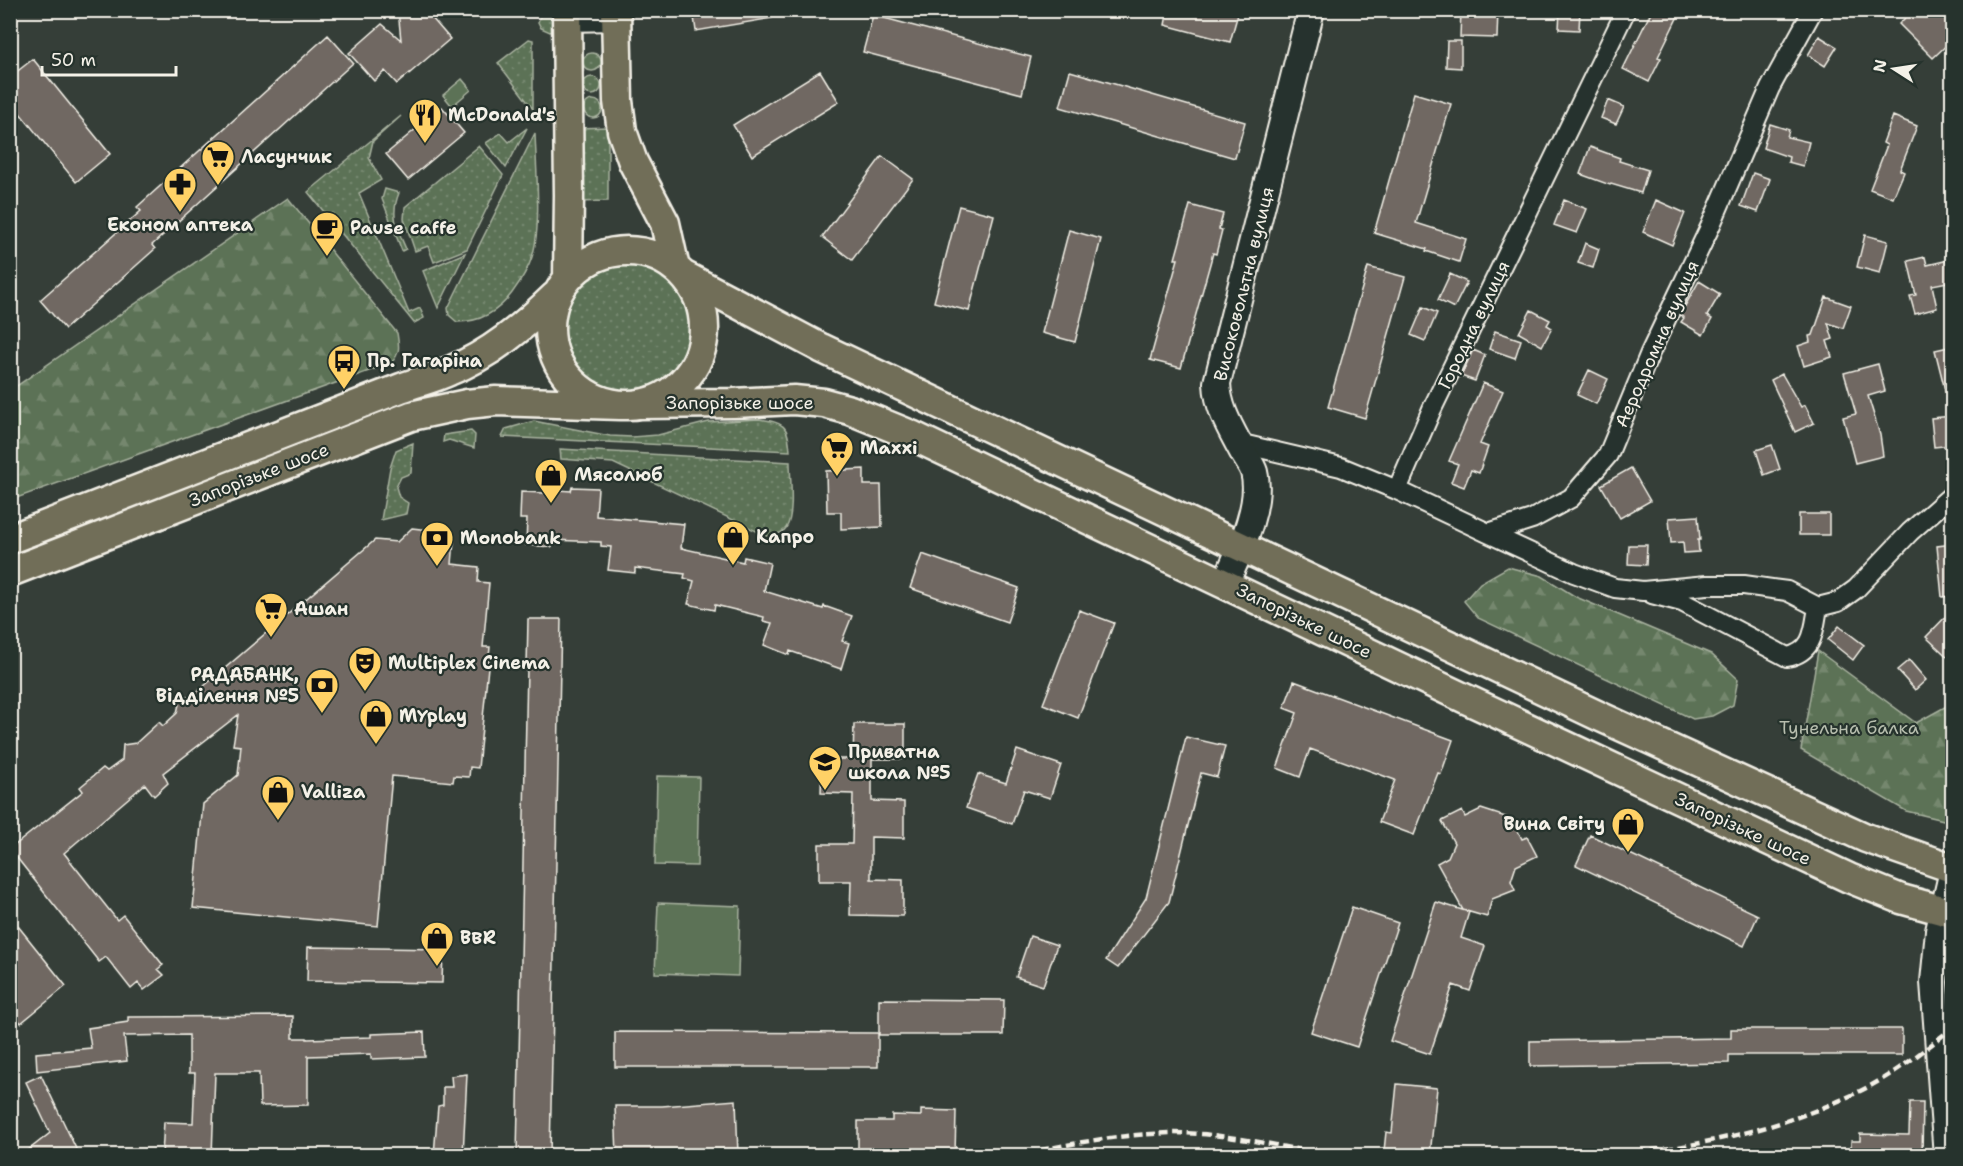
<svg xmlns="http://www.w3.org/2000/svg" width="1963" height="1166" viewBox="0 0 1963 1166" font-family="'Shantell Sans',sans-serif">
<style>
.grass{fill:url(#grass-dots);stroke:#a8b29f;stroke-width:1.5}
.forest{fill:url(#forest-firs);stroke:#a8b29f;stroke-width:1.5}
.park{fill:#5c7256;stroke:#a8b29f;stroke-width:1.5}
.building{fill:#706862;stroke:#f4f1e8;stroke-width:1.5}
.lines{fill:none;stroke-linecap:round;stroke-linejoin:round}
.street-casing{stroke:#f4f1e8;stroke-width:22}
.secondary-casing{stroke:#f4f1e8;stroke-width:30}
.primary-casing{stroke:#f4f1e8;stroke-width:33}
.street{stroke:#26332d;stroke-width:18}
.secondary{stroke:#26332d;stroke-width:26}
.primary{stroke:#716e59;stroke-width:28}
.rail{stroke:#f4f1e8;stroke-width:4.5;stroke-dasharray:9 4.5;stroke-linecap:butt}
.labels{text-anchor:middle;stroke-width:4.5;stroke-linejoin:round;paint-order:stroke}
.poi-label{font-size:18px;font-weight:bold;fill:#f4f1e8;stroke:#26332d;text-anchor:start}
.street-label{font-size:18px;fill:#f4f1e8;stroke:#26332d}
.park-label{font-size:18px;fill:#b7beae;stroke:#26332d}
</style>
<defs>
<pattern id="grass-dots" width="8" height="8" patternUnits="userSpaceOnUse" patternTransform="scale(1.5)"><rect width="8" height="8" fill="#5c7256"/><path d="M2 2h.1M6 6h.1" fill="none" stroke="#74876e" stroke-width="1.8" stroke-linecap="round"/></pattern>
<pattern id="forest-firs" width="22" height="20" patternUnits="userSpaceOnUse" patternTransform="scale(1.5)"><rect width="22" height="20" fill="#5c7256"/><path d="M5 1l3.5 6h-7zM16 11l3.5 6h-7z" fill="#74876e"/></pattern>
</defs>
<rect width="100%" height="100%" fill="#353e38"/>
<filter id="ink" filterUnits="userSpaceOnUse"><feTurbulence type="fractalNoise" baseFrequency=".0167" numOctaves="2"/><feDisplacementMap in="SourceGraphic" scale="12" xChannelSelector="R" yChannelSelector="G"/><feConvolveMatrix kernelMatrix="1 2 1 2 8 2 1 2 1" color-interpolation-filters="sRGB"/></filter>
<g filter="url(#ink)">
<path class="grass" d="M550,11L553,12L556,30L550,32L541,28L538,22L541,15Z
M529,39L533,40V109L498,63Z
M583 62a9 9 0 1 1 18 0a9 9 0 1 1-18 0Z
M583 86a9 9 0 1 1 18 0a9 9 0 1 1-18 0Z
M584 109a9 9 0 1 1 18 0a9 9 0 1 1-18 0Z
M401,116L373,141L369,158L381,180L359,193L409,313L420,308L424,318L414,323L308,192Z
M608,127V201L578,202V128Z
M527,128L506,168L486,143L501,133L509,142Z
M535,133C536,166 542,227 532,257C528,270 520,282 512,293C498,312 481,322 457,322L449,315L448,308Z
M479,146L503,175L467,249L434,262L428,246L415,251L404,219L405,207Z
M385,189L399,193C390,215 397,229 406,249L402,251L382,199Z
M465,253L438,308L423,271Z
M561 329a66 66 0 1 1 132 0a66 66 0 1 1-132 0Z
M759,419C784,423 788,424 790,451L502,437L506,429L534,421L610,436L632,437L658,435L709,422Z
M471,431L475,435L474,448L449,440L443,442L444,435Z
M413,443L411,473L401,477L396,487L399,497L408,503L406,514L381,520L390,468L396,450Z
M560,449L790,462C790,478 795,515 786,528C782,534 775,535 769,537L613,463L561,459Z
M1945,968L1952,972V997L1947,1001Z"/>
<path class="forest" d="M288,198L397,333C399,345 401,353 391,363L11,500V390Z
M1508,567L1542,576L1576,597L1711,654L1738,679L1733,705L1712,716L1693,719L1478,618L1464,601L1480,583Z
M1818,651L1916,723L1952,703V822L1906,811L1801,750Z"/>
<path class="park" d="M462,79L471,90L452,106L443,95Z
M657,776L699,777L697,866L655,865Z
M658,903L740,906L738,976L655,973Z"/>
<path class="building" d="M398,10H431V17L450,39L397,84L385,71L374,81L349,53L382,24L401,40Z
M693,10H771L772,18L696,31Z
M1168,10H1239L1230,42L1165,25Z
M1461,10H1498L1497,38L1460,37Z
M1560,10H1580L1579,30L1559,29Z
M1652,10H1681L1658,57L1661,58L1649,82L1623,69Z
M1913,10H1939L1953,24V39L1933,58L1899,24Z
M873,15L1031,57L1022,94L863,52Z
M328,35L353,63L152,245L155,249L65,329L40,300L141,211L137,207Z
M1819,36L1837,47L1825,66L1808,55Z
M1447,41H1461V68L1446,67Z
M33,59L110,154L76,182L10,101V77Z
M820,71L839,102L752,156L733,125Z
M1070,71L1245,122L1235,158L1060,107Z
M1414,93L1451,104L1416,223L1466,239L1459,262L1426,251L1427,249L1374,233Z
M1608,100L1624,107L1616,124L1601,118Z
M442,107L464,133L408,180L386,154Z
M1893,116L1917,126L1900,170L1904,172L1893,198L1870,189L1887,145L1883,143Z
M1770,124L1789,130L1787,137L1809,142L1803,166L1788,162L1789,157L1763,148Z
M1590,147L1620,158L1619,161L1648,170L1641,193L1611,184L1610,185L1580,174Z
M882,156L913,179L852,260L822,237Z
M1753,173L1770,179L1758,212L1741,206Z
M1564,200L1587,209L1577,233L1554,225Z
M1656,200L1685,213L1672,245L1643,232Z
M1190,205L1223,214L1219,229L1222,230L1216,254L1213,253L1181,368L1150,360L1178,259H1175Z
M959,206L994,215L969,311L934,302Z
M1069,230L1101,239L1075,342L1042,333Z
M1865,235L1888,241L1880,273L1857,267Z
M1585,243L1599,249L1593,268L1578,263Z
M1925,257L1927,265L1953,259V281L1932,285L1937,308L1915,314L1910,296L1916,295L1908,261Z
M1368,267L1405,277L1365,418L1328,407Z
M1450,274L1467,282L1454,308L1438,300Z
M1699,281L1720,294L1707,316L1712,319L1703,335L1681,322L1684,318L1680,315Z
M1826,297L1851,306L1843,328L1828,323L1833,339L1827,341L1832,357L1804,366L1798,346L1810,342L1809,336L1813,335Z
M1423,307L1437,313L1425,341L1411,335Z
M1531,310L1550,320L1547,325L1552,328L1542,346L1519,333Z
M1495,331L1521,340L1515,358L1489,349Z
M1953,346V398H1947L1935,350Z
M1473,350L1485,355L1475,381L1461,376Z
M1878,364L1885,391L1868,396L1880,435L1883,456L1855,463L1843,417L1856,414L1844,373Z
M1589,370L1608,379L1596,404L1577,395Z
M1782,374L1801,407L1805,405L1814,423L1795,432L1771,380Z
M1483,383L1503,391L1480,444L1488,447L1479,473L1471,470L1464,487L1451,482L1458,464L1449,461Z
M1953,416V445L1934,447L1931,418Z
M1772,445L1780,469L1764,475L1756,450Z
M1631,468L1650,501L1620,518L1601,485Z
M864,469V485H881L882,527L841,529V512H827L826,471Z
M572,487L598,488L596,516L684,524L681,548L743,562L744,557L770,563L764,591L823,609L824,606L852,616L842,641L849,643L841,669L790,651L789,655L764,645L772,623L763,621L764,617L715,605L714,610L688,604L694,581L684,578L685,574L635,568V573L608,570L611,547L601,546V542L552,540V547L526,545L527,519H520L521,492L544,493L545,489L571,491Z
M1799,514H1829V535H1799Z
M1698,516L1700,540H1698L1699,552L1684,553L1683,542L1671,543L1669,518Z
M412,528L447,532L454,541L452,564L479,567L478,582L489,583L483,647H490L478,768L470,767L469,777L454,776L453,782L392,776L378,926L193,908L203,804L238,775L241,746L233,745L238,715L163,773L168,783L154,796L145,784L64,853L117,920L123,915L163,965L158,969L164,975L144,990L138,983L131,989L106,957L99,962L10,849L83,791L80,787L103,768L107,771L122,760L123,745L136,743L159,722L163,726L177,713L181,695L190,698L375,540L397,542Z
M1953,544V596L1942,597L1937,546Z
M1629,545H1647L1646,565L1628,564Z
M922,554L1019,588L1007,622L910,588Z
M1953,609V662L1926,637Z
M1079,610L1114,623L1078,718L1043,704Z
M528,619H561L550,1155H517Z
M1839,626L1864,645L1853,660L1828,640Z
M1909,660L1926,680L1915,690L1897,670Z
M1294,681L1453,740L1441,774L1438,773L1414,835L1379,822L1395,780L1310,749L1300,777L1277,768L1297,713L1284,708Z
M854,724H905V759H872V801L904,802V838L871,837V879L903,880V916L850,915L851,881H819V844H852L853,794L821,793L822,759H853Z
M1186,737L1225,746L1217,777L1201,773L1169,902L1118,968L1106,960L1146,898Z
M1017,750L1061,765L1050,798L1024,790L1012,824L966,808L978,774L1006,783Z
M1481,809L1512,819L1522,839L1527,837L1537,856L1516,866L1511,881L1515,890L1492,899L1487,917L1463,910L1437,863L1448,857L1454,843L1442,821L1462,811L1465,817Z
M1590,835L1758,915L1744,946L1576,865Z
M1436,902L1469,912L1461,938L1485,946L1470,991L1453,985L1430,1054L1390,1041Z
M1352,907L1398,923L1357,1047L1311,1032Z
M10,916L66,986L21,1023L10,1010Z
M1030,936L1057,945L1043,986L1016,977Z
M308,947L443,949L442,983L307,981Z
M879,999L1004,1000L1003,1035H879Z
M293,1016V1038H307V1039L371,1037V1034L424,1032L425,1057L371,1059V1054L308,1056V1105L260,1106L259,1073H215L212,1155H162L164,1122L193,1123L195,1073H189V1035L124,1036L127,1061L37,1071L36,1053L91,1048L88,1028L128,1022V1017Z
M1731,1029H1902V1055H1729V1063L1530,1066V1041L1731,1038Z
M615,1032L878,1033V1067H615Z
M467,1074L463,1155H434L438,1106L443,1105V1087H452L451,1076Z
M41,1075L79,1155H22L50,1133L26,1082Z
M1397,1084L1437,1088L1430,1155L1384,1151L1386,1132L1392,1133Z
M736,1100L738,1155H617L615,1106H662Z
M1910,1102H1923L1922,1155H1851V1141H1860V1134L1909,1135Z
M921,1110L956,1111L955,1155H858V1121H892V1115L921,1116Z"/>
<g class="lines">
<defs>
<path id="street" d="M567,22L616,21
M1238,443L1341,467L1397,490L1432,409L1626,10
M1397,490L1488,533L1532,519L1571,498L1608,455L1650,353L1710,227L1770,88L1813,10
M1488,533L1574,573L1615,588L1643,591L1707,585H1744L1787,591L1818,607L1838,602L1856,589L1910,532L1952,495
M1652,594L1682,602L1787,657C1814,652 1814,630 1818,607"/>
<path id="secondary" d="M1225,584C1238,554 1263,505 1254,472C1252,465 1246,458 1243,452C1231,429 1218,409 1217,383L1311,10
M1947,1156L1934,982L1939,931L1952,875"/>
<path id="primary" d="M567,10L569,195L568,278
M616,10L618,101L622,131L633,162L665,223L675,268
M550 328a77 77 0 1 1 154 0a77 77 0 1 1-154 0Z
M685,276L821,348L1601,717L1866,838L1952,868
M640,404L733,403L794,400L824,403L850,410L911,435L1466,699L1849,878L1901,899L1952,913
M10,539L401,388C417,382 434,378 449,371C490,355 524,326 555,296
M10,572L411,416L467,404L496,401L620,405"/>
</defs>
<use href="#street" class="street-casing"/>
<use href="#secondary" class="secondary-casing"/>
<use href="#primary" class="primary-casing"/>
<use href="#street" class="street"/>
<use href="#secondary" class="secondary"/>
<use href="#primary" class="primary"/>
<path class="rail" d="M1014,1156C1067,1144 1120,1134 1174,1133C1226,1133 1279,1146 1330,1156
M1598,1156C1626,1152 1656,1151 1684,1146C1747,1135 1813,1116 1870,1086C1900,1070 1926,1049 1952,1028"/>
</g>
</g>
<defs>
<symbol id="restaurant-pin" viewBox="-11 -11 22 30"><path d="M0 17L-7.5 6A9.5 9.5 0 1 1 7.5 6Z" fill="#ffd166" stroke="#26332d"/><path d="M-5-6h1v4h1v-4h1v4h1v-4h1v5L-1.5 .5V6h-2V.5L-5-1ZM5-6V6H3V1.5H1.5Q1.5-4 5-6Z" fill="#111"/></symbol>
<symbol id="supermarket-pin" viewBox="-11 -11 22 30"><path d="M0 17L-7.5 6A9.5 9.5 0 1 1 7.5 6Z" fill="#ffd166" stroke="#26332d"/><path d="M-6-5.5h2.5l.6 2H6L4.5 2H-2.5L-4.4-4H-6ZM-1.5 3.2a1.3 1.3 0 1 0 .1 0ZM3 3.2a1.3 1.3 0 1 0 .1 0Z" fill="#111"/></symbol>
<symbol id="pharmacy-pin" viewBox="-11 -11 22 30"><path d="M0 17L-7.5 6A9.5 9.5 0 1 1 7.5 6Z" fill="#ffd166" stroke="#26332d"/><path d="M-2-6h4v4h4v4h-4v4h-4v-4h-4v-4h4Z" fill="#111"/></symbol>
<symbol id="cafe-pin" viewBox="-11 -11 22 30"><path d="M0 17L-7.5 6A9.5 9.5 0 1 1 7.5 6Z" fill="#ffd166" stroke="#26332d"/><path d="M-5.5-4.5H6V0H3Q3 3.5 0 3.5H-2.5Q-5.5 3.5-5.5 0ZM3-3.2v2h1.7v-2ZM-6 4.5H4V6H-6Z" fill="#111"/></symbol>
<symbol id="bus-pin" viewBox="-11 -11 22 30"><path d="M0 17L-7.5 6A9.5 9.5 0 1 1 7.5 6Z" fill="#ffd166" stroke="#26332d"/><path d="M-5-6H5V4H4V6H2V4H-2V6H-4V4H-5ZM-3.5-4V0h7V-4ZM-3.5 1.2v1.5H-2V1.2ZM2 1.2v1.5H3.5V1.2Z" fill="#111"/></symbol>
<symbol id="shop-pin" viewBox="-11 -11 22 30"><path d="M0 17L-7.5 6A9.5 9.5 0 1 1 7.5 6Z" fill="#ffd166" stroke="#26332d"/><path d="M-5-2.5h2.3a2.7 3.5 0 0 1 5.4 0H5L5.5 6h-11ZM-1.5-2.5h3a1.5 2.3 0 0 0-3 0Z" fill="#111"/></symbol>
<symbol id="bank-pin" viewBox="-11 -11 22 30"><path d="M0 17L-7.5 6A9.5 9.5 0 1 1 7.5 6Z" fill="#ffd166" stroke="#26332d"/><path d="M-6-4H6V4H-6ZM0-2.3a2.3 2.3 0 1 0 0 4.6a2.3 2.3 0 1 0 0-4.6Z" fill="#111"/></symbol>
<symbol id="theatre-pin" viewBox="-11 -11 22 30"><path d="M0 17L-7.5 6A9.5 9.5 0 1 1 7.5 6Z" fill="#ffd166" stroke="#26332d"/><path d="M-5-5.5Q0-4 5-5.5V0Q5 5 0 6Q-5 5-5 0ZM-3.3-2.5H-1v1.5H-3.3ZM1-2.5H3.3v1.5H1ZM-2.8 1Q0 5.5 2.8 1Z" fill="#111"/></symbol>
<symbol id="school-pin" viewBox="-11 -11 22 30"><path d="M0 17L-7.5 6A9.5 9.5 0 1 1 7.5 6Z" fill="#ffd166" stroke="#26332d"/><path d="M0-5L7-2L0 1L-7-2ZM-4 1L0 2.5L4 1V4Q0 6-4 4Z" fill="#111"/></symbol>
</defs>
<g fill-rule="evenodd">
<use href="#restaurant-pin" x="406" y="96" width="38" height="52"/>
<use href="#supermarket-pin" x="199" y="138" width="38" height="52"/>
<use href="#pharmacy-pin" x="161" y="165" width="38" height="52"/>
<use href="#cafe-pin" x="308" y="209" width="38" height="52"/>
<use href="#bus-pin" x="325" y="342" width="38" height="52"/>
<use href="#supermarket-pin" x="818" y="429" width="38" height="52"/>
<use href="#shop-pin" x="532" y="456" width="38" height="52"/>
<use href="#shop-pin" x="714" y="518" width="38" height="52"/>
<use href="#bank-pin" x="418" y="519" width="38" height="52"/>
<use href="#supermarket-pin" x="252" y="590" width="38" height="52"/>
<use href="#theatre-pin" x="346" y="644" width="38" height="52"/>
<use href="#bank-pin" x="303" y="666" width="38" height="52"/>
<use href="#shop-pin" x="357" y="697" width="38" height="52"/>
<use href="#school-pin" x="806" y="743" width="38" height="52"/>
<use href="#shop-pin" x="259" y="773" width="38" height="52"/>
<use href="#shop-pin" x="1609" y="805" width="38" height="52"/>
<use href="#shop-pin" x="418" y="919" width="38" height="52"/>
</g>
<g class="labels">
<g class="poi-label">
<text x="448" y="121">McDonald's</text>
<text x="241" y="163">Ласунчик</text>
<text x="180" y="231" text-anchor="middle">Економ аптека</text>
<text x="350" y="234">Pause caffe</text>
<text x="367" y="367">Пр. Гагаріна</text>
<text x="860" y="454">Maxxi</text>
<text x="574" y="481">Мясолюб</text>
<text x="756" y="543">Капро</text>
<text x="460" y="544">Monobank</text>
<text x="294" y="615">Ашан</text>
<text x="388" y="669">Multiplex Cinema</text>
<text x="299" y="681" text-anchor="end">РАДАБАНК,<tspan x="299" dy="21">Відділення №5</tspan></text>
<text x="399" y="722">MYplay</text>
<text x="848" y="758">Приватна<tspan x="848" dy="21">школа №5</tspan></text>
<text x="301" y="798">Valliza</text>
<text x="1605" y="830" text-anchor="end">Вина Світу</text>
<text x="460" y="944">BBR</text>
</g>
<g class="street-label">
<text transform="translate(1244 284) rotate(-76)" y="6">Високовольтна вулиця</text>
<text transform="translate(1474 325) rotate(-64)" y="6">Городна вулиця</text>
<text transform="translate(1657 344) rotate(-66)" y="6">Аеродромна вулиця</text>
<text x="740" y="409">Запорізьке шосе</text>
<text transform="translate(259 475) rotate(-21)" y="6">Запорізьке шосе</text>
<text transform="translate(1304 621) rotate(26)" y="6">Запорізьке шосе</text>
<text transform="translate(1743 829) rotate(25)" y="6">Запорізьке шосе</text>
</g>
<g class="park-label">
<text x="1849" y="734">Тунельна балка</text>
</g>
</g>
<rect width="1963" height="1166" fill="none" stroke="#26332d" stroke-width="36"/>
<rect x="18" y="18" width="1927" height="1130" fill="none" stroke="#f4f1e8" stroke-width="2" filter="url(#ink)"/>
<g transform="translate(1894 69) rotate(282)" stroke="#26332d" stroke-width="4.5" paint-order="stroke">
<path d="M0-4.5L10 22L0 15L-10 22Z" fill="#f4f1e8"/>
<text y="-9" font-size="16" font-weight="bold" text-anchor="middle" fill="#f4f1e8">N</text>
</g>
<path d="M42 66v9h134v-9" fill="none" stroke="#f4f1e8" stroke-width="3"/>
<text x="51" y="66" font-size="18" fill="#f4f1e8" stroke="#26332d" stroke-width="4.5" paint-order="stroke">50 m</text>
</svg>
